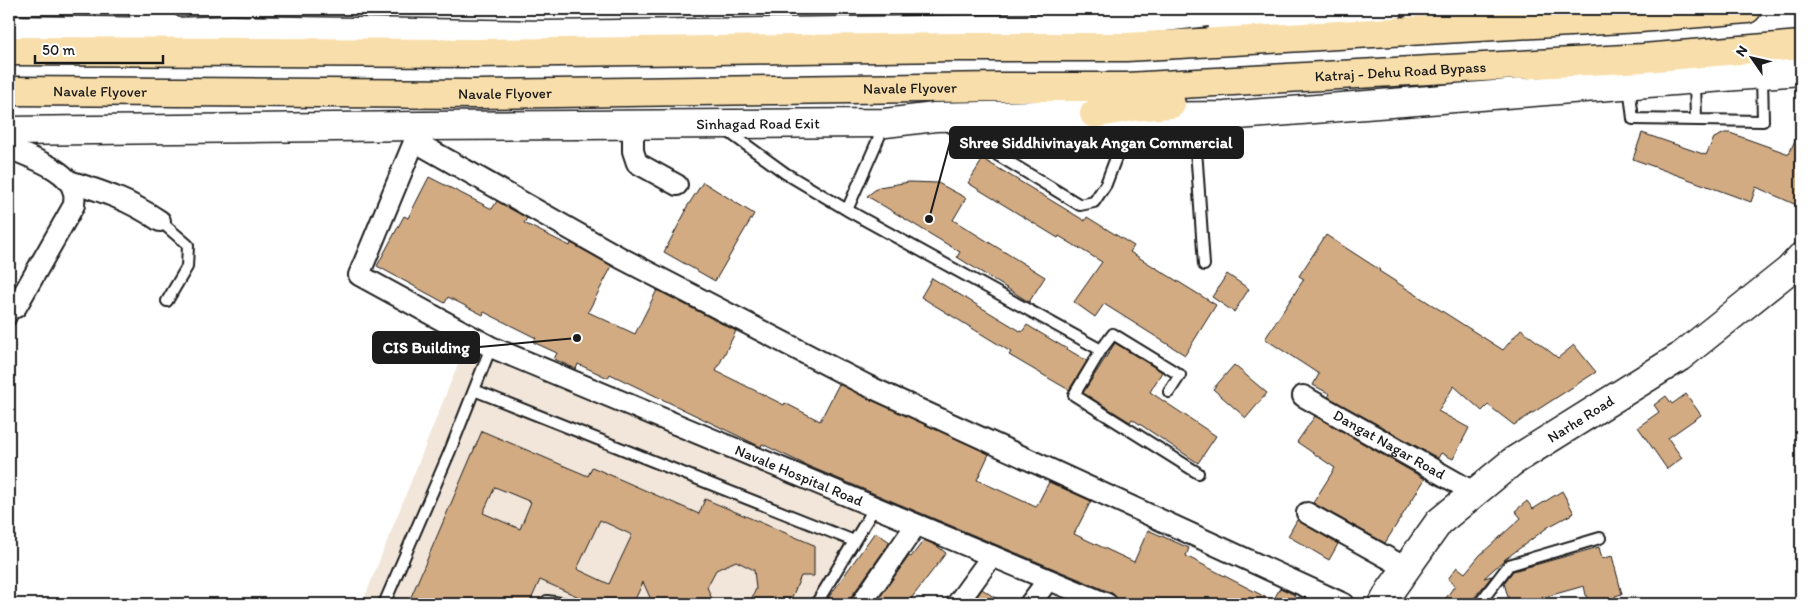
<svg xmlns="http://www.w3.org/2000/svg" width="1810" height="613" viewBox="0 0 1810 613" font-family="Itim,sans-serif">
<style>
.built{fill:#f2e6da}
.building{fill:#d2ab83;stroke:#1c1c1c;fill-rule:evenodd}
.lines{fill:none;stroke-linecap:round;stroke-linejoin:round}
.lane-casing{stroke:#1c1c1c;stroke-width:14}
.street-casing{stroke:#1c1c1c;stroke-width:24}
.secondary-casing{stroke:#1c1c1c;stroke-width:31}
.highway-casing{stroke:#1c1c1c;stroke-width:31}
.lane{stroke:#fff;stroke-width:10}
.street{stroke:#fff;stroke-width:20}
.secondary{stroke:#fff;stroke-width:28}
.highway{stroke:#f8deab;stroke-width:28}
.labels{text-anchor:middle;stroke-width:4.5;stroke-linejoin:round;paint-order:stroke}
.street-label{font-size:15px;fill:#1c1c1c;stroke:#fff}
.leader{fill:none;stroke:#1c1c1c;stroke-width:2}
.callout-dot{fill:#1c1c1c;stroke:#fff;stroke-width:2}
.callout{fill:#1c1c1c;stroke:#1c1c1c;stroke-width:2}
.callout-label{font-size:16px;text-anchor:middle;font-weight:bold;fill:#fff}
</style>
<rect width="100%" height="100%" fill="#fff"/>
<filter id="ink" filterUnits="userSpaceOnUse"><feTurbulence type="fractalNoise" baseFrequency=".02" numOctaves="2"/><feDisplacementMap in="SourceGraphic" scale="10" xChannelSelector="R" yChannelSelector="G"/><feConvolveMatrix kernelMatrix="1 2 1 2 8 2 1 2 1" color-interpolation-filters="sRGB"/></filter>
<g filter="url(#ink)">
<path class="built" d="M464,349L877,520L819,604H362Z"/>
<path class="building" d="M1801,126V207L1756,187L1751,202L1633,159L1642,133L1706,155L1714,138L1725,133H1730L1789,154Z
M983,159L1085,221L1087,217L1134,246L1130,252L1216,305L1185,355L1104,304L1095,317L1074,302L1102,262L1059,236L1058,238L968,183Z
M429,177L492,209L497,201L527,218L524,223L570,246L571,243L612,266L588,312L635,334L657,290L736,331L716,371L784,405L785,403L820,421L839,384L989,454L977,480L1036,507L1049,482L1091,501L1074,534L1134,562L1148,530L1189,548L1186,556L1273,601L1280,588L1295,595L1290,604H1134L1121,599L1120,602L1112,593L808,466L762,444L761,447L610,374L608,378L578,364L576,369L554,359L557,353L533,342L536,338L484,312L483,315L448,297L445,303L377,266L404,216L408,218Z
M703,182L754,214L715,281L664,252L686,211L685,210Z
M909,182L938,183L966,198L953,220L1045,277L1029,302L957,257L960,252L867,196L879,187Z
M1326,235L1380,270L1379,271L1503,350L1521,329L1558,358L1574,345L1596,372L1514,425L1488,405L1482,411L1454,386L1438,411L1469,428L1453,459L1441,453L1438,458L1328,397L1330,394L1313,385L1319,374L1265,339L1304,279L1299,276Z
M1227,274L1249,289L1234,312L1212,297Z
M932,278L1022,332L1027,325L1087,361L1069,390L1009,355L1011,352L921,297Z
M1115,343L1162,372L1150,392L1216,436L1198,463L1132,419L1130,422L1083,393Z
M1234,365L1267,393L1246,418L1213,389Z
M1686,394L1701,415L1668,438L1682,458L1667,469L1638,427L1659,412L1654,405L1666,396L1672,404Z
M1315,416L1425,479L1385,543L1313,503L1335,468L1297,442Z
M482,431L588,476L592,467L699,514L705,499L814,545V576H801L789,604H749L756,589L754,570L736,561L716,570L707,587L714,604H653L643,582L633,604H595L540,580L529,604H408ZM495,487L531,502L520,529L483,513ZM600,520L632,535L609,584L577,569Z
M1562,491L1574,513L1548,527L1504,560L1484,578L1492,576L1469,604H1442L1455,585L1448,579L1457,567L1465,573L1480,555L1521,518L1515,511L1527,501L1533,509Z
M1297,520L1338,544L1329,560L1288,536Z
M875,532L890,542L851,597L849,604H824Z
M924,540L937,546L946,553L907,604H875L909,556L911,557Z
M1599,547L1602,559L1612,556L1622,594L1615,596L1617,604H1588L1584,586L1541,598L1543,604H1510L1504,583L1513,571Z
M982,589L1004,604H972Z"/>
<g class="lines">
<defs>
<path id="lane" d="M1043,28L1047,9
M1695,81L1696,120
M1629,85L1633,119L1763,121L1762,76
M1193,119L1197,163L1204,265
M946,124L1080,205L1094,202L1106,184L1131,118
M726,130L785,173L847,210L1101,350L1113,334L1180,375L1169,392
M847,210L884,126
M160,221L188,245L187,267L167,301
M9,321L16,307
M1101,350L1074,395L1198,473
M474,390L854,541
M384,604L450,451L491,347
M544,604L547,601L568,604
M816,604L875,507
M1479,604L1509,565L1600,538"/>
<g id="street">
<path d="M633,124V151L637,163L677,185"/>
<path id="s1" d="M419,130L359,275L491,347L1107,604"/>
<path d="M414,141L621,258L866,385L1344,604"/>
<path d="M9,148C28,157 70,169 74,193C75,197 74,202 74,205L16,307"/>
<path d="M69,181C104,192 129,200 160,221"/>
<path id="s2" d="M1303,396L1475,493"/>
<path d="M1307,513L1406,568"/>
<path d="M861,604L916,525"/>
<path d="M957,604L992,556"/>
<path d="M1030,604L1048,580"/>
</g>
<g id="secondary">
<path d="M142,9L145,13L175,32"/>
<path d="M1418,9L1449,11L1495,24"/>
<path d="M9,30L175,32L231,30L543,35L1067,28L1234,9"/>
<path d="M1219,36L1268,22L1337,11L1389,9"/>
<path id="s3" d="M9,131L420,126L885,123L935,117L1094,114L1131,117L1225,116L1801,71"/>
<path id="s4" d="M1383,604L1390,591L1439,522L1512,462L1680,357L1789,270L1801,257"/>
</g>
<g id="highway">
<path d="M9,51L477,53L959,47H1126L1640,18L1747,9"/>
<path id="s5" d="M9,91L477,94L1000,87H1127L1643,58L1801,45"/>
<path d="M1094,114L1131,107L1171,104"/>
</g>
</defs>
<use href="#lane" class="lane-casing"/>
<use href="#street" class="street-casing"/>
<use href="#secondary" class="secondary-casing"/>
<use href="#highway" class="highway-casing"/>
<use href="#lane" class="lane"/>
<use href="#street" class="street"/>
<use href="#secondary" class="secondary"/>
<use href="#highway" class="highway"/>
</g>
</g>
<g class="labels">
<g class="street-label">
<text dy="5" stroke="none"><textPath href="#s5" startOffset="1392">Katraj - Dehu Road Bypass</textPath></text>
<text dy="5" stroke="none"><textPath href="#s5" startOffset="901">Navale Flyover</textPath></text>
<text dy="5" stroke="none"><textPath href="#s5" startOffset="91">Navale Flyover</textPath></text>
<text dy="5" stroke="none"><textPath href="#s5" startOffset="496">Navale Flyover</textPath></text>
<text dy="5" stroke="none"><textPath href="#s3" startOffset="749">Sinhagad Road Exit</textPath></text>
<text dy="5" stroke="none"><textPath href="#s4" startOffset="275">Narhe Road</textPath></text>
<text dy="5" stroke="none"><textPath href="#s2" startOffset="99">Dangat Nagar Road</textPath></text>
<text dy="5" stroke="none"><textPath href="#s1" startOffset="641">Navale Hospital Road</textPath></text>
</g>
</g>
<path class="leader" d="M929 219L950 142M577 338L479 347"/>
<g class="callout-dot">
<circle cx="929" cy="219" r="5"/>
<circle cx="577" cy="338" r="5"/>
</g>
<g class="callout">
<rect x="950" y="127" width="293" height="31" rx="5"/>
<rect x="373" y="332" width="106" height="31" rx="5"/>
</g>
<g class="callout-label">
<text x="1096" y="148">Shree Siddhivinayak Angan Commercial</text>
<text x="426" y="353">CIS Building</text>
</g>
<rect width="1810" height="613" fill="none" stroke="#fff" stroke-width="30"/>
<rect x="15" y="15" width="1780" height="583" fill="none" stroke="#1c1c1c" stroke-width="2" filter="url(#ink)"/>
<g transform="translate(1752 58) rotate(304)" stroke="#ffffff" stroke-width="4" paint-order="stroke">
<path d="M0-4L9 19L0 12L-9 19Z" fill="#1c1c1c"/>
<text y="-8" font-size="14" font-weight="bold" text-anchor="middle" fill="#1c1c1c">N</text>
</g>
<path d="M35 55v8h128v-8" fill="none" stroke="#1c1c1c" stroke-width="2.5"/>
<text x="42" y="55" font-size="15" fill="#1c1c1c" stroke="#ffffff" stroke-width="4" paint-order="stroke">50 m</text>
</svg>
